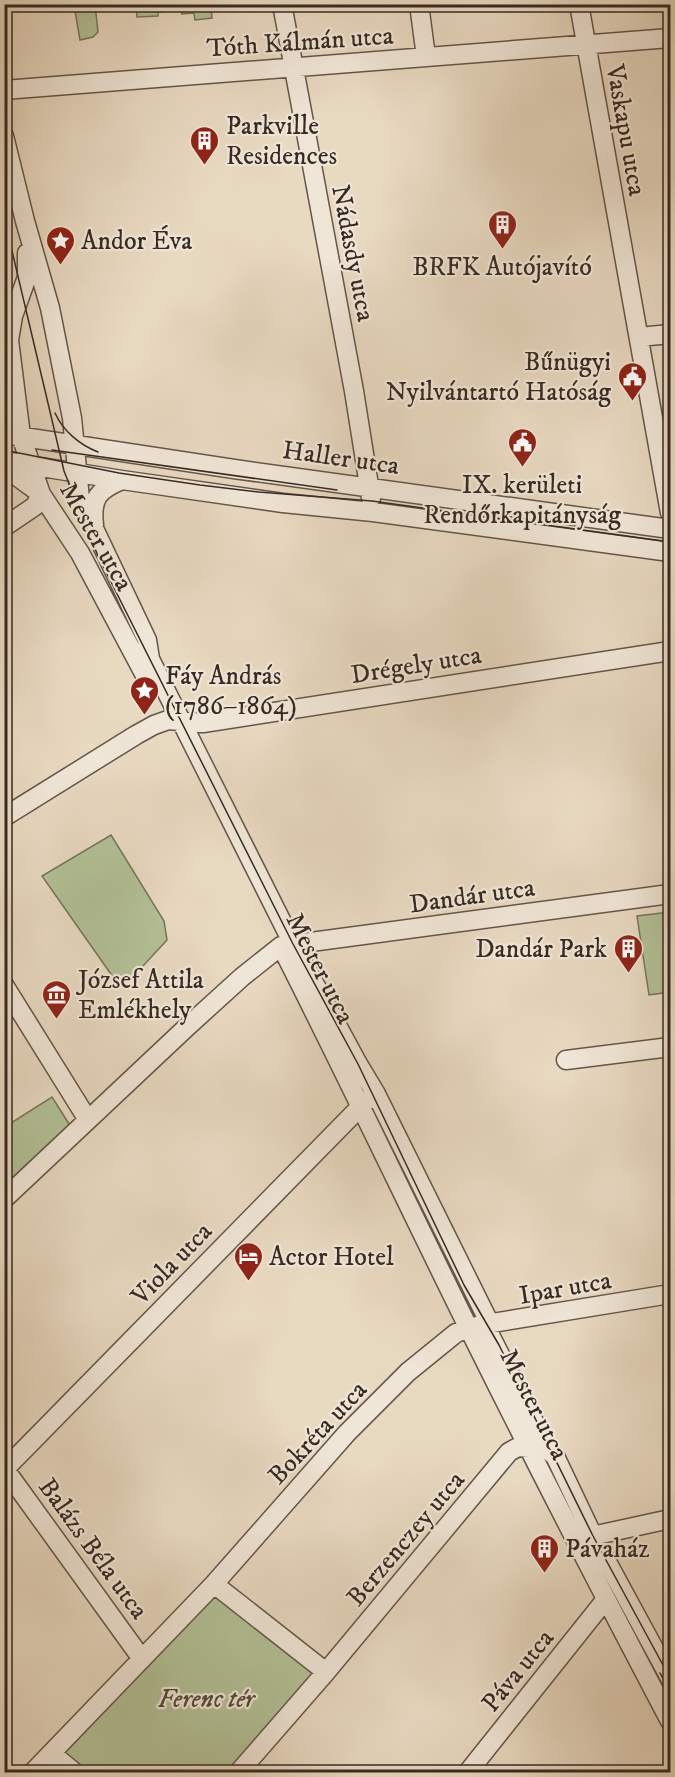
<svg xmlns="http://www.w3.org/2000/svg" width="675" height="1777" viewBox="0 0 675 1777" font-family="'IM FELL DW Pica',serif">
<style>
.green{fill:#b2c096;stroke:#74755d;stroke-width:1.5}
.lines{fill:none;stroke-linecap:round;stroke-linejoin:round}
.minor-casing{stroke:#63564b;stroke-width:21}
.minor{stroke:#f0e6d7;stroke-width:18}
.tram{stroke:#372a24;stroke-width:1.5}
.labels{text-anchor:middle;stroke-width:4.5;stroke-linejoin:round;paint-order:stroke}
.street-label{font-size:26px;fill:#372a24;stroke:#f0e6d7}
.poi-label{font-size:26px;fill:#372a24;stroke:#f0e6d7;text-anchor:start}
.park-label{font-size:26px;font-style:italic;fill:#50483b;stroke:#f0e6d7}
</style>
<rect width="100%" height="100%" fill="#e8d9c1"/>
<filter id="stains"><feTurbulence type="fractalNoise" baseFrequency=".00333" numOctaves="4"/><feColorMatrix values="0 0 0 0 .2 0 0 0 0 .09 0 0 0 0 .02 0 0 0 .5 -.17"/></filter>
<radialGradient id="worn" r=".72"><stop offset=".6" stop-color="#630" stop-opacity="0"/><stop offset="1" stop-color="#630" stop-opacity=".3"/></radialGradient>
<path class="green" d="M74,5H95L98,32L93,37L80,40Z
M136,5H208L211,6L212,18L195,20L194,13L182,14L181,10L158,12V16L137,17Z
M111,835L164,921L167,940L143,966L120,987L42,876Z
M670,912V992L649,995L637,916Z
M52,1097L71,1127L5,1190V1125H8Z
M214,1584L326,1672L239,1772H74L51,1753Z"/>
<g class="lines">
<defs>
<path id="minor" d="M282,4L354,391L371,498
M419,4L426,57
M579,4L670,513
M4,90L670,38
M4,136L25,221L50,308L72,418L80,499L147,640L150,659L293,944L358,1064L376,1094L490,1324V1335L549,1451L555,1456L593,1536L670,1678
M27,253V277L13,316L9,340L21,436L41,494L80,553L148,681
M639,337L670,334
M4,434L234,469L670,529
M4,461L122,480L283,503L373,512L670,552
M4,467L41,494
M94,525C91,498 98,490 122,480
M4,527L35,506L41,494
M4,817L136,735L154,725L168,720L203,723L670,651
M283,950C348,1078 409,1208 473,1337C537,1466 603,1594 670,1721
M4,985L88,1120
M566,1060L670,1047
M4,1199L188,1026L242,977L281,946L670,894
M4,1468L142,1659
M4,1470L369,1098
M583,1538L670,1519
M214,1584L326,1672
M51,1753L74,1772
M33,1772L214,1584L347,1433L408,1372L456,1333L480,1325L670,1294
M239,1772L326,1672L509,1452L518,1447L529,1448
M468,1772L606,1599"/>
</defs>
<use href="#minor" class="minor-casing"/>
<use href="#minor" class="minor"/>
<path class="tram" d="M4,217L64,471L98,556L293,944L358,1064L464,1285L499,1345L593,1536L670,1678
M55,413C63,431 80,445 98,452
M4,450L119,473L200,485L259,492L372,501L670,542
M52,450L337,490
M660,1673L670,1692"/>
</g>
<defs>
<symbol id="building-pin" viewBox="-11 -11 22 30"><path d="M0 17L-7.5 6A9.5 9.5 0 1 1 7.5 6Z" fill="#8f2418" stroke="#f0e6d7"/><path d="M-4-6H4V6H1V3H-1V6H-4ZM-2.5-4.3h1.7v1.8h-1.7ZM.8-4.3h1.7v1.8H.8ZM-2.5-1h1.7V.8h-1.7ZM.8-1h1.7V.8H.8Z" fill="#fff"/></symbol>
<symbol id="sight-pin" viewBox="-11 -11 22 30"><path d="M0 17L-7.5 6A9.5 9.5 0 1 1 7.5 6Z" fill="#8f2418" stroke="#f0e6d7"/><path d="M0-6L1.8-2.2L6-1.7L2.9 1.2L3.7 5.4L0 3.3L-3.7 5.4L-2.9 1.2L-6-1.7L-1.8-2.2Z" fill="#fff"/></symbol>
<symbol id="civic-pin" viewBox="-11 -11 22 30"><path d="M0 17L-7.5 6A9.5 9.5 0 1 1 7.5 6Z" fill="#8f2418" stroke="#f0e6d7"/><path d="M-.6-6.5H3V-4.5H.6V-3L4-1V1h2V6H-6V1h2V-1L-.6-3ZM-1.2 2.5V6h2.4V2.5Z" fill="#fff"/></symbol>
<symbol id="museum-pin" viewBox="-11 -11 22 30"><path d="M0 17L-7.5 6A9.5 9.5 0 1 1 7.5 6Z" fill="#8f2418" stroke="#f0e6d7"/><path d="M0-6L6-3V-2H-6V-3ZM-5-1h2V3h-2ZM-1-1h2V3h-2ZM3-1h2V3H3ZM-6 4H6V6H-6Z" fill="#fff"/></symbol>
<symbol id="hotel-pin" viewBox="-11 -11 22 30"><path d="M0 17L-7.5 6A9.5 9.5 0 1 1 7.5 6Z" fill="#8f2418" stroke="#f0e6d7"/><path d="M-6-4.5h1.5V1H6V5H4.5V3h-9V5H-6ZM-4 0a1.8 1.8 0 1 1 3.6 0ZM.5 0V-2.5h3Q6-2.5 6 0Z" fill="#fff"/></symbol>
</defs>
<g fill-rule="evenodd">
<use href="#building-pin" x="188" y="124" width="33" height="45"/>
<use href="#building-pin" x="486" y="208" width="33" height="45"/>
<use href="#sight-pin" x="44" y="224" width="33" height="45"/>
<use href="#civic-pin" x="616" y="360" width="33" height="45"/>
<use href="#civic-pin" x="506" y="426" width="33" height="45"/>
<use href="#sight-pin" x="128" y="674" width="33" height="45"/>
<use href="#building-pin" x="612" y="932" width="33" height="45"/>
<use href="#museum-pin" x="40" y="978" width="33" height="45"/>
<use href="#hotel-pin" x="232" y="1240" width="33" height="45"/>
<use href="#building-pin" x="528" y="1532" width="33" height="45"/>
</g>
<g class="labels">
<g class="street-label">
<text transform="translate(300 41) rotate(-4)" y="9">Tóth Kálmán utca</text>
<text transform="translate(627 130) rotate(80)" y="9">Vaskapu utca</text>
<text transform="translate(354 253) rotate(79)" y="9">Nádasdy utca</text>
<text transform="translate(341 457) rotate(8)" y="9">Haller utca</text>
<text transform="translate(97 536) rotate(60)" y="9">Mester utca</text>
<text transform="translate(416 664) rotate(-9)" y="9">Drégely utca</text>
<text transform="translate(472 895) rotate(-8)" y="9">Dandár utca</text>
<text transform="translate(321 968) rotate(63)" y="9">Mester utca</text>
<text transform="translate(171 1263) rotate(-46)" y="9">Viola utca</text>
<text transform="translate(565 1287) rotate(-10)" y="9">Ipar utca</text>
<text transform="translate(535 1404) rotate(63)" y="9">Mester utca</text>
<text transform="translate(317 1432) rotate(-47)" y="9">Bokréta utca</text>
<text transform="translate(405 1538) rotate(-50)" y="9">Berzenczey utca</text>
<text transform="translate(94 1548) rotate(54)" y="9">Balázs Béla utca</text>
<text transform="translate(517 1670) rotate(-51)" y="9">Páva utca</text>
</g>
<g class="poi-label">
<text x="226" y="134">Parkville<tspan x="226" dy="30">Residences</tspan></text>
<text x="81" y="249">Andor Éva</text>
<text x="502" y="275" text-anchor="middle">BRFK Autójavító</text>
<text x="611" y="370" text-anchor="end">Bűnügyi<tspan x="611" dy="30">Nyilvántartó Hatóság</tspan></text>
<text x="522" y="493" text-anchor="middle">IX. kerületi<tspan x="522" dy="30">Rendőrkapitányság</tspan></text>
<text x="165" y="684">Fáy András<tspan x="165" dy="30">(1786–1864)</tspan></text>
<text x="607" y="957" text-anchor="end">Dandár Park</text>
<text x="78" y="988">József Attila<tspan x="78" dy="30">Emlékhely</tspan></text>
<text x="269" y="1265">Actor Hotel</text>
<text x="565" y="1557">Pávaház</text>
</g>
<g class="park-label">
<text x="206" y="1707">Ferenc tér</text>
</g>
</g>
<rect width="675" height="1777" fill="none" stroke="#e8d9c1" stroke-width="24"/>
<rect x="6" y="6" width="663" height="1765" fill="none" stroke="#372a24" stroke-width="3"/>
<rect x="12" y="12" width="651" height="1753" fill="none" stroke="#372a24" stroke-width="1.5"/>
<rect width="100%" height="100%" filter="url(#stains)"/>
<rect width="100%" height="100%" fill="url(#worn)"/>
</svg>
